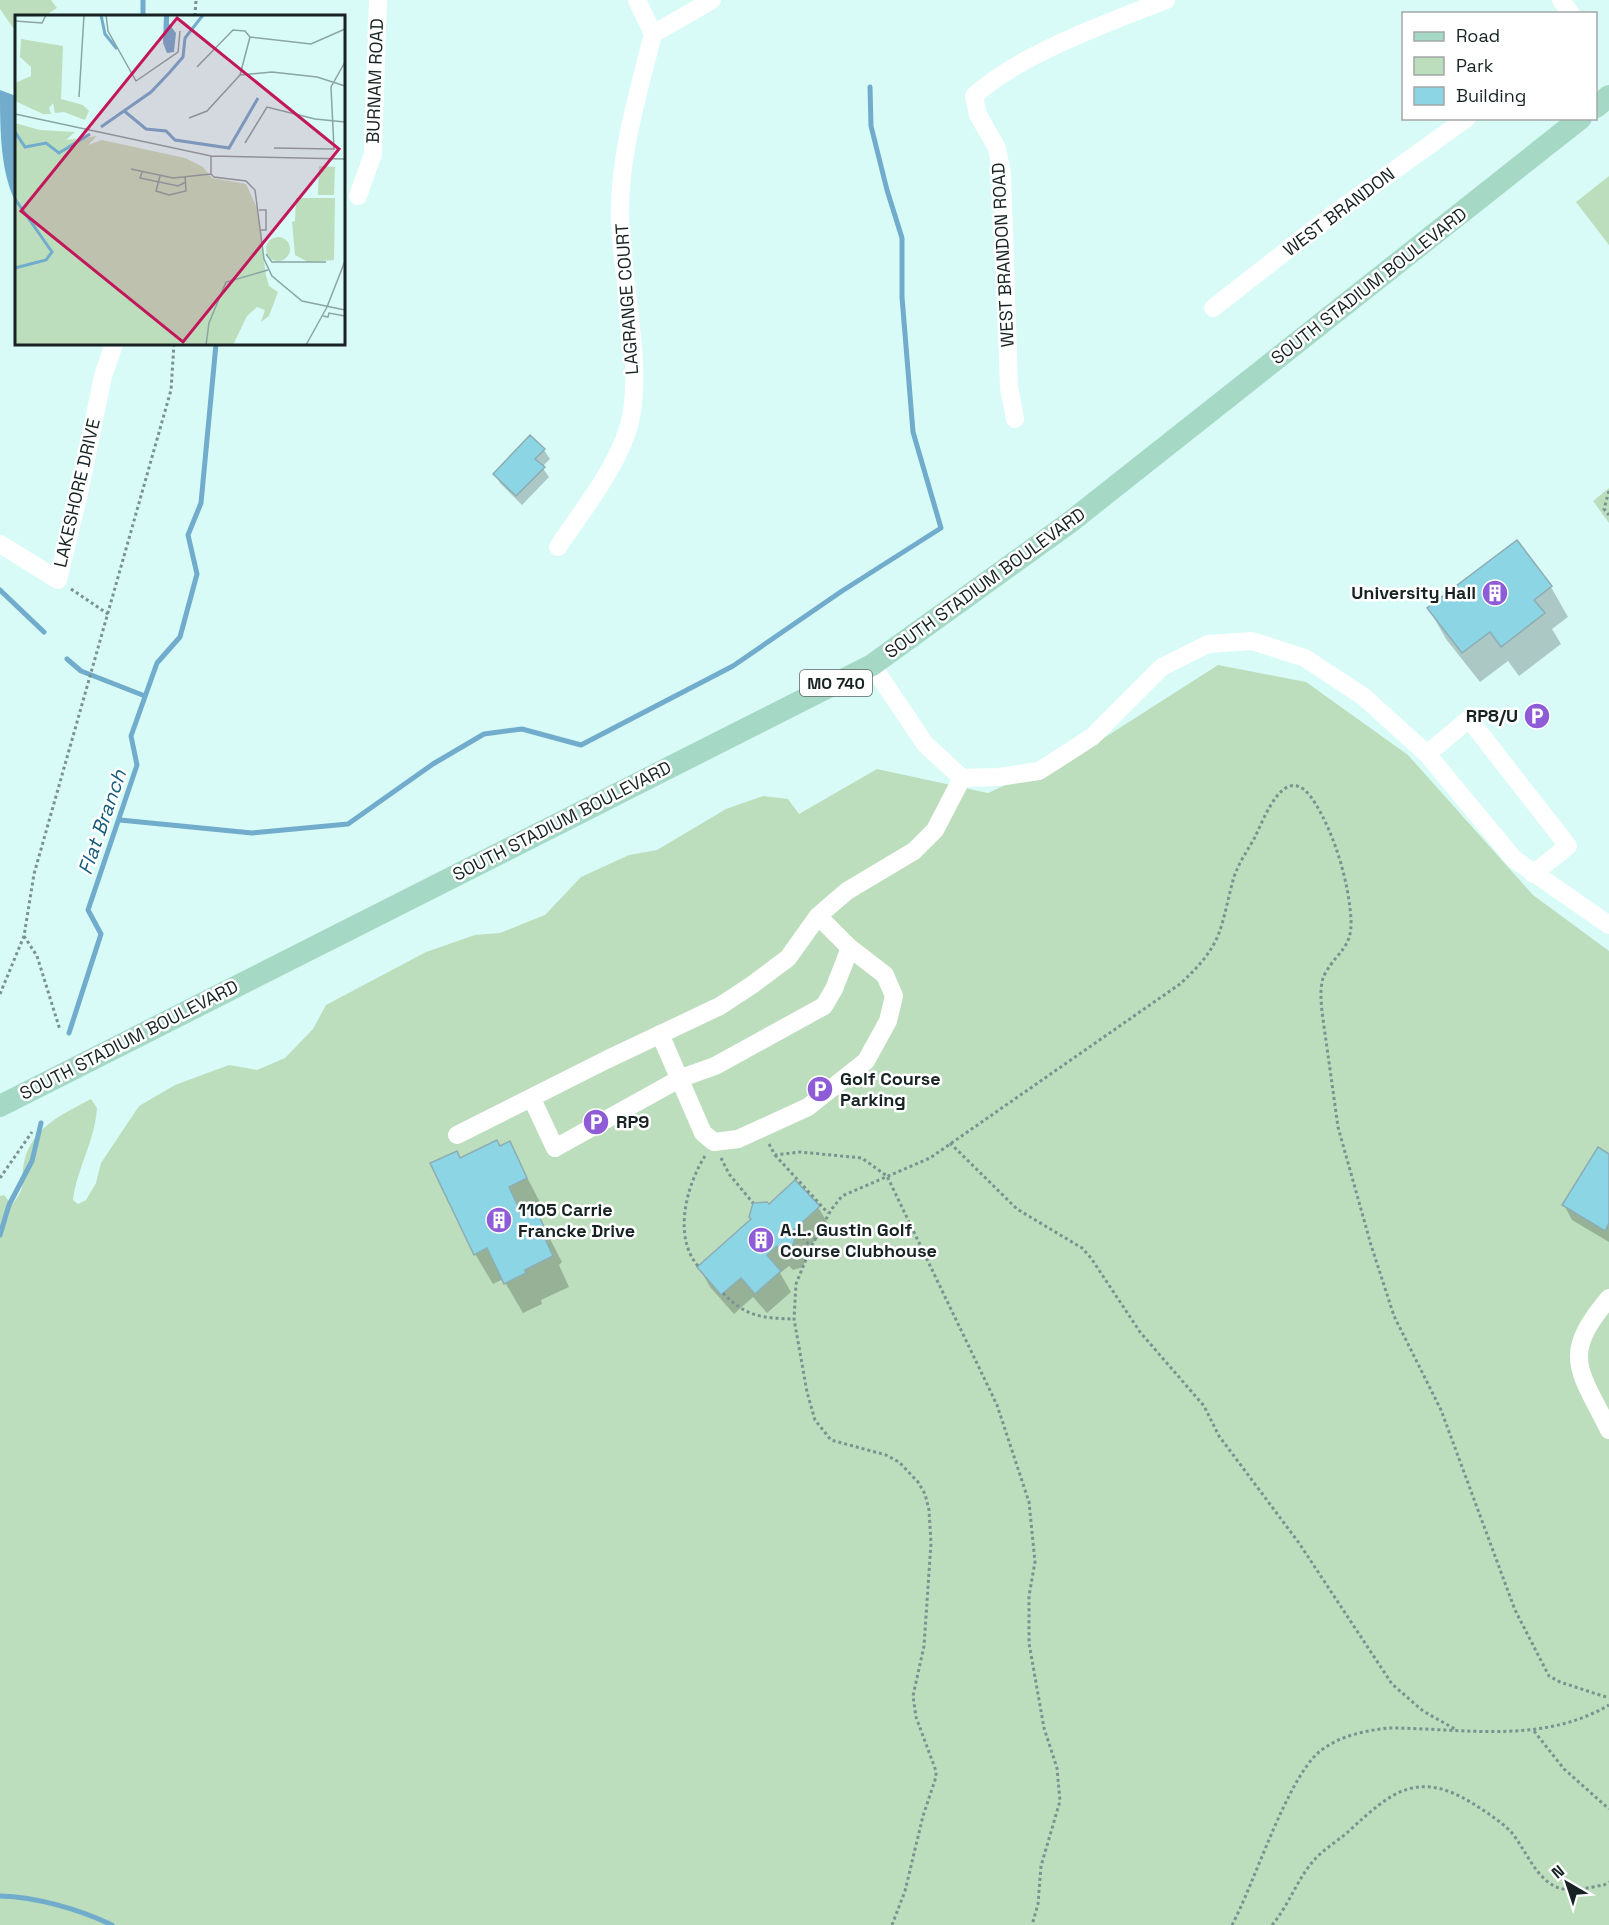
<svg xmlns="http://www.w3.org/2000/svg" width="1609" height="1925" viewBox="0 0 1609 1925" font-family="'Space Grotesk',sans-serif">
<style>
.green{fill:#bddebd}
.water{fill:#71accc}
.shadow{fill:#0003}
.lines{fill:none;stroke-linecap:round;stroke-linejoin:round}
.stream{stroke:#71accc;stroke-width:5}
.building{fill:#8bd5e4;stroke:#8dadb3;stroke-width:1.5}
.path{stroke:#7a9290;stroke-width:3;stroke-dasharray:3 3;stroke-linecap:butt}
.minor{stroke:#fff;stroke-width:18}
.major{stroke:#a5d9c5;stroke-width:22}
.labels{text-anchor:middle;stroke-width:5;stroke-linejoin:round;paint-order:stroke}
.shield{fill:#fff;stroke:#5c6564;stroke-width:1.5}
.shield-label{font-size:16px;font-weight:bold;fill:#162322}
.street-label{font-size:18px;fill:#162322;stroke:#fff}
.poi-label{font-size:18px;font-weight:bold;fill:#162322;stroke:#fff;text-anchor:start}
.water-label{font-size:20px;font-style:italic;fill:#135c7c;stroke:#fff}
.inset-river{fill:none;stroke:#71accc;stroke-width:3}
.inset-road{fill:none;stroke:#8aa5a2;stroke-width:1.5}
.view{fill:#c2185b;fill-opacity:0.15;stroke:#c2185b;stroke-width:3}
.inset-edge{fill:none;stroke:#162322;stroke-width:3}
</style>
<rect width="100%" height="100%" fill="#d8fbf7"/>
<path class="green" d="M0,0H51L57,8L45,16H16V32L0,9Z
M1609,176V245L1576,202Z
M1609,488V523L1593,501Z
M1218,665L1306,682L1408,755L1533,895L1609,951V1925H0V1196L4,1195L12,1205C28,1184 20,1184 24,1162C32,1127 63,1114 91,1099L97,1108C95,1141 77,1168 73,1200L78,1204L86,1200L96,1183L101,1163L139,1106L175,1085L229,1065L257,1070L285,1058L313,1029L326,1005L426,952L475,935L500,933L545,915L581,877L629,855L657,850L726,809L763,796L788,799L799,814L877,769L988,793L1093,745Z"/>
<path class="water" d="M0,90L16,96V203C0,172 0,128 0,90Z"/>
<path class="shadow" d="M544,450L550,459L542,467L549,477L522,505L500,483L495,474Z
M1551,587L1568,617L1552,629L1561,644L1519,676L1508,661L1480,682L1446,639L1429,609Z
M509,1143L543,1208L536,1212L562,1262L559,1265L569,1287L541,1300L542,1304L523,1313L503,1279L493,1284L475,1254L460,1159Z
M1609,1156V1242L1572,1220L1564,1205Z
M769,1206L818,1207L830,1227L805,1250L807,1255L803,1267L793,1270L789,1266L780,1273L791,1292L767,1313L753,1297L734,1314L710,1287L699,1267Z"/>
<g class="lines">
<path class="stream" d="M143,0V16
M0,590L44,632
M67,659L81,671L145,696
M120,820L252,833L348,824L433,764L484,734L522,729L581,745L733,666L842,591L941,528L913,432L902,297V238L887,190L871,126L870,87
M69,1033L101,934L88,910L137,765L131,736L157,663L180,637L197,574L188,535L201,503L216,344
M0,1235L9,1205L32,1161L41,1123
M0,1896C36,1897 79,1909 112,1925"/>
</g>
<path class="building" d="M530,435L545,449L535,459L545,467L516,496L493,474Z
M1517,540L1552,586L1534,600L1545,613L1501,647L1490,632L1462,653L1427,608Z
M497,1140L500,1146L510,1141L527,1178L509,1187L520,1210L533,1203L546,1231L543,1234L553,1256L525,1270L526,1273L504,1284L487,1248L474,1255L430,1163L457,1151L460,1158Z
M1598,1147L1609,1154V1223L1605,1231L1562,1205Z
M795,1180L820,1206L794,1230L797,1234L792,1247L780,1250L777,1246L767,1255L781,1271L755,1294L741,1278L721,1295L697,1267L751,1219L749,1217L753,1203L767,1202L769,1204Z"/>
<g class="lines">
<path class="path" d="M195,16L196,0
M1609,491L1604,509L1609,515
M71,589L108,614
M24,936L37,956L60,1030
M0,994L24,936L34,874L171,390L174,344
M950,1143L1017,1209L1082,1248L1091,1258L1140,1332L1204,1406L1219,1436L1299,1543L1392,1684L1423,1711L1455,1729
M769,1144L775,1155L800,1152L862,1158L887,1176L997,1405L1029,1502L1035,1562L1029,1596V1643L1044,1728L1057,1768L1060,1801L1041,1866L1038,1904L1032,1925
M775,1155L828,1213
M721,1158L729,1174L753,1203
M0,1178L32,1132
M795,1228L811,1247
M698,1266C673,1237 686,1186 705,1156
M723,1293C746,1317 762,1318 794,1319
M1534,1731L1564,1769L1609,1809
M892,1925L905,1891L923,1816L936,1777V1771L916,1717L913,1696L924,1646L931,1543L929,1510L925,1494L918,1482L899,1462L886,1455L831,1440L815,1420L807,1392L794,1319L796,1284L811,1247L831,1210L842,1196L930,1158L1180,984C1195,970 1208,957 1217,938C1225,919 1228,897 1234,877C1239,862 1248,850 1255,837C1266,814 1287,757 1315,803C1335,835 1349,883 1351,920C1352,948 1338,951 1326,972C1319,983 1321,999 1322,1012L1338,1127L1371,1245L1394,1316L1441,1410L1515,1610L1549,1676L1560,1682L1609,1698
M1232,1925C1255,1882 1286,1781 1319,1752C1339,1736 1363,1731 1388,1728C1463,1728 1541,1745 1609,1705
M1272,1925C1290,1904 1298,1876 1317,1857C1327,1847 1339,1840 1349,1831C1390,1793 1417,1769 1472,1803C1486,1812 1501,1821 1512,1833C1526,1850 1536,1880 1559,1888C1572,1892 1591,1887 1604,1885L1609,1882"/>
<path class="minor" d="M637,0L653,34
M1561,0L1571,14
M653,34L712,0
M358,196L373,154L378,0
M1213,308L1332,215L1467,118
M1015,419L1009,387L1002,174L997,148L978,115L974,96C1016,56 1111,21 1166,0
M0,544L58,580L79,493L103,376L114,344
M558,547C583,509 622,462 631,417C642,360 622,281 620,221C618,159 638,94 653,34
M872,665L925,744L962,778L999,777L1039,771L1092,737L1162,667L1208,644L1252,641L1305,658L1364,697L1427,754L1514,859L1609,925
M1427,754L1469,719L1568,846L1533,874
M660,1034L703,1133L714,1142L738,1139L808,1107L866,1061L888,1021L894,996L885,975L850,948L818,916
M532,1099L555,1148L681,1078L715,1066L824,1006L834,989L850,948
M457,1135L606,1060L720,1006L752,985L788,958L818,916L847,891L914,851L935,830L962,778
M1609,1298C1560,1356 1579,1369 1609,1430"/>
<path class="major" d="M1596,107L1609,96
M0,1106L872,665L1069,523L1581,118"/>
</g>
<defs>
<symbol id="building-disc" viewBox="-11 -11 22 22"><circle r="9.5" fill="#8e5cd6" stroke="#fff"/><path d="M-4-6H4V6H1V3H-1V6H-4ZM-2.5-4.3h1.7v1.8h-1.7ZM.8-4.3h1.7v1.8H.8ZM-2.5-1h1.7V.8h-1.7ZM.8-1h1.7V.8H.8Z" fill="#fff"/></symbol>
<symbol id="parking-disc" viewBox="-11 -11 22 22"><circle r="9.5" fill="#8e5cd6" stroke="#fff"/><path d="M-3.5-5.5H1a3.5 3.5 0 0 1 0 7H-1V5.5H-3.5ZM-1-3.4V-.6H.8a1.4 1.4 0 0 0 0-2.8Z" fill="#fff"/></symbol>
</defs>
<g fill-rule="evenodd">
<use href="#building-disc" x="1480" y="578" width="30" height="30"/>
<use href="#parking-disc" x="1522" y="701" width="30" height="30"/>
<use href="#parking-disc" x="805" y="1074" width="30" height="30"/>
<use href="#parking-disc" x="581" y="1107" width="30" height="30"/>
<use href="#building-disc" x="484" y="1205" width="30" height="30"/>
<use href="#building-disc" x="746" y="1225" width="30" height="30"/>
</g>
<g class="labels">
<rect class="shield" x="800" y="670" width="72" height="26" rx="4.5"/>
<g class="shield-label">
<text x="836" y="689">MO 740</text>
</g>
<g class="street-label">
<text transform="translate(375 81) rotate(-88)" y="6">BURNAM ROAD</text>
<text transform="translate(1339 212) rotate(-37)" y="6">WEST BRANDON</text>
<text transform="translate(1003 255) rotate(-93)" y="6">WEST BRANDON ROAD</text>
<text transform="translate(1369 286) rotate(-38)" y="6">SOUTH STADIUM BOULEVARD</text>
<text transform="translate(627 299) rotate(-94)" y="6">LAGRANGE COURT</text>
<text transform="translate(77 493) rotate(-77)" y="6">LAKESHORE DRIVE</text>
<text transform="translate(985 583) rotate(-36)" y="6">SOUTH STADIUM BOULEVARD</text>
<text transform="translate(562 821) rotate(-27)" y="6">SOUTH STADIUM BOULEVARD</text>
<text transform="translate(129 1040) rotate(-27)" y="6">SOUTH STADIUM BOULEVARD</text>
</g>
<g class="poi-label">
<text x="1476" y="599" text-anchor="end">University Hall</text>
<text x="1518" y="722" text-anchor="end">RP8/U</text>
<text x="840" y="1085">Golf Course<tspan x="840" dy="21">Parking</tspan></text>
<text x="616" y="1128">RP9</text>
<text x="518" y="1216">1105 Carrie<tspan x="518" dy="21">Francke Drive</tspan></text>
<text x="780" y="1236">A.L. Gustin Golf<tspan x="780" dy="21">Course Clubhouse</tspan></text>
</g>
<g class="water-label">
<text transform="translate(102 822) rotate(-71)" y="7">Flat Branch</text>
</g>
</g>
<g transform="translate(15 15)">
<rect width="330" height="330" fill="#d8fbf7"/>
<path d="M6,24L48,31L46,84L68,90L74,96L70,105L49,97L40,98L38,88L34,93L36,99H28L0,86V68L16,61V52L5,42ZM0,108L25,115L60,117L51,125L82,121L73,130L87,125L170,143L188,152L197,163L231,169L242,193L251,260L254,271L263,277L254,301L246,307L250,295L242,292L232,301L218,330H0ZM304,151L320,152L319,180H303ZM281,183H320L319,245L293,247L280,240L277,207L280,206ZM251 234a12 12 0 1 1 24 0a12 12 0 1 1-24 0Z" fill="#bddebd"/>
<path d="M149,0H154V9L161,18L159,37L152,38L148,28Z" fill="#71accc"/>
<path class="inset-river" d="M86,0L90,19L102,34M108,95L131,114L151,116L160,125L214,133L243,83M86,112L136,77L155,57L168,42L170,23L188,0M0,117L10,132L31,128L44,138L75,119M0,184L37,237L31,245L0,253"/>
<path class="inset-road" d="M91,0L93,16L121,66L163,37L165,16M0,6L27,8L31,0M182,52L218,15L230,16L235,22L296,29L330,14M225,60L257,57L302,62L330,71M225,60L235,22M64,82L69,0M0,99L196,141L330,144M174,103L192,96L225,60M230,128L252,92L300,104L330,107M259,133L319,134L316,72L330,47M196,141V159L199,162L231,166L240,175L249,244L257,261L287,286L330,295M116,154L158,163L196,159M127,157L125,163L163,171L171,167M145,161L141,176L154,180L171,176L170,161M244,195H251V215H245M251,239L257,247H311M308,301L313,302L314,298L330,301M191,330L194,308L211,267L253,255M291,330L312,292L330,246"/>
<path class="view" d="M162,3L324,134L168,327L6,196Z"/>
<rect width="330" height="330" class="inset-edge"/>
</g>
<rect x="1402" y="12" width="195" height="108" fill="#ffffff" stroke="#a2a7a7" stroke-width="1.5"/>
<rect x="1414" y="32" width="30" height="9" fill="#a5d9c5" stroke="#a2a7a7" stroke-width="1.5"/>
<text x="1456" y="42" font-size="18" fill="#162322">Road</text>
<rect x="1414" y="57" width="30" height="18" fill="#bddebd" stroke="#a2a7a7" stroke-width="1.5"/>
<text x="1456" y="72" font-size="18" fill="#162322">Park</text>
<rect x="1414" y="87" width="30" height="18" fill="#8bd5e4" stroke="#a2a7a7" stroke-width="1.5"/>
<text x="1456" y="102" font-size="18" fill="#162322">Building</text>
<g transform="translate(1567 1883) rotate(321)" stroke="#ffffff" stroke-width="4.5" paint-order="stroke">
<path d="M0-4.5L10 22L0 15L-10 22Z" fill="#162322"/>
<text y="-9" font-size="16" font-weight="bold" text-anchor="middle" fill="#162322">N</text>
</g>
</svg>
